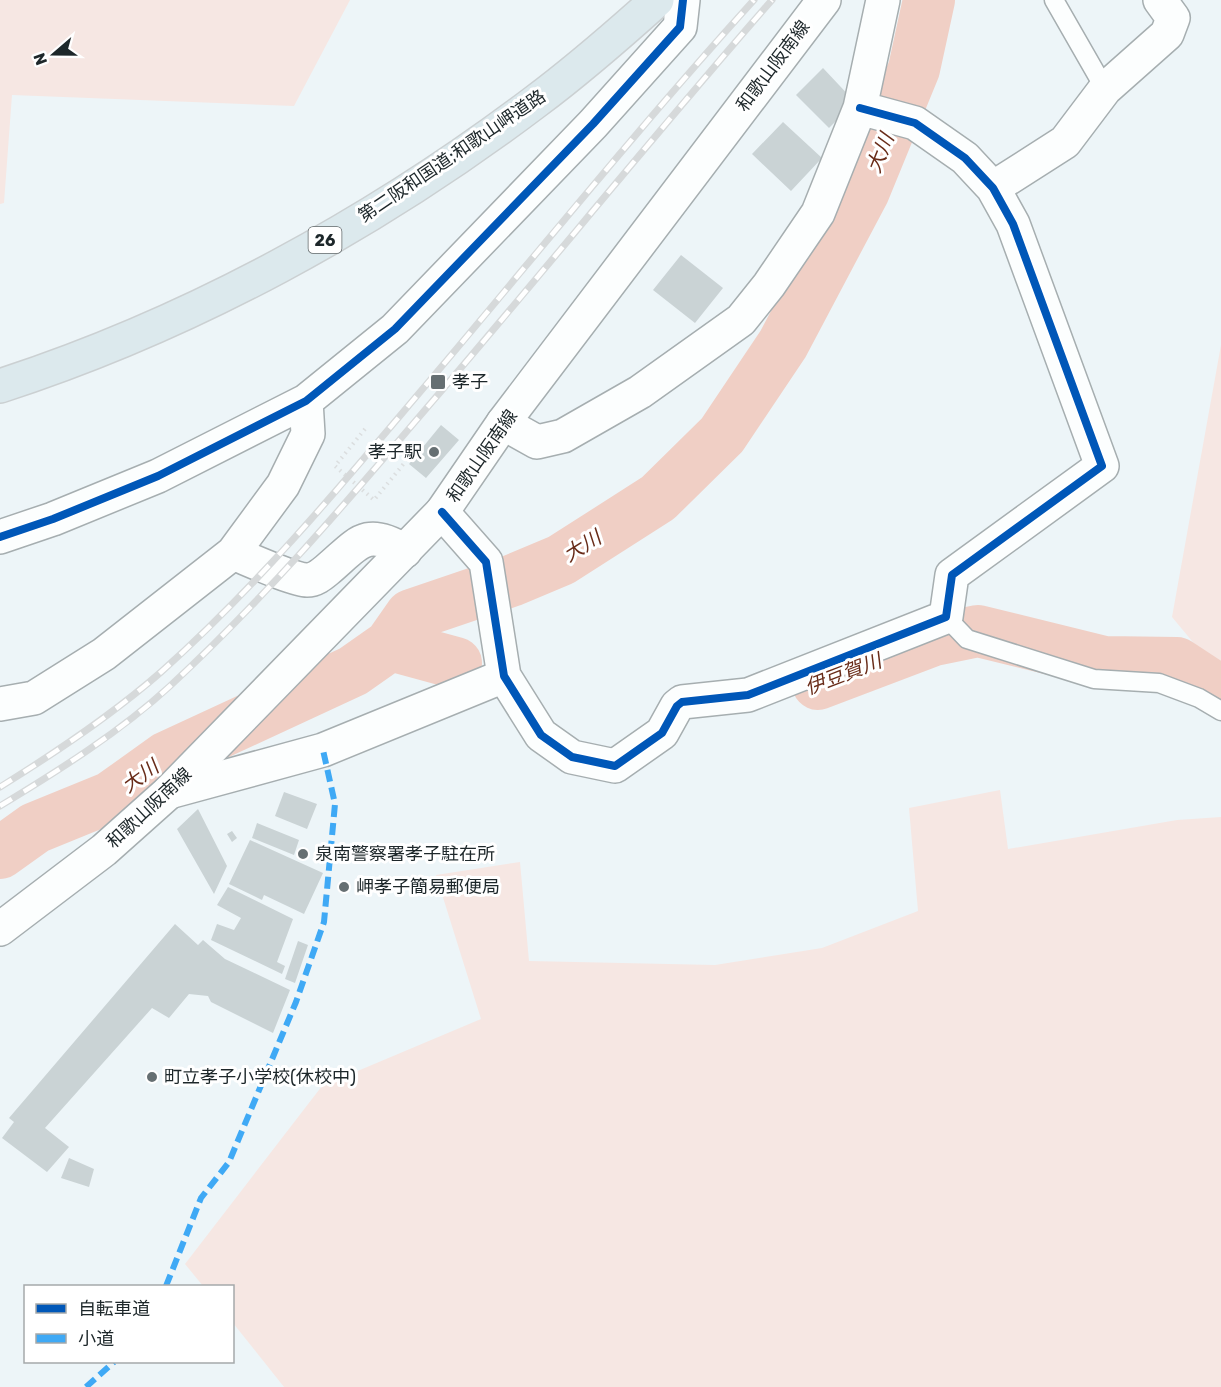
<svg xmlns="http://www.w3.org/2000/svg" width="1221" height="1387" viewBox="0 0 1221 1387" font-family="Rubik,'Noto Sans JP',sans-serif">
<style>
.green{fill:#f6e7e3}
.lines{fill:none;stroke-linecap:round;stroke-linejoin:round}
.river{stroke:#f0cfc5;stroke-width:52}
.building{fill:#cad3d5}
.lane-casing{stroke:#a6aeb0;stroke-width:21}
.street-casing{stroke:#a6aeb0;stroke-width:36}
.secondary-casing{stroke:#a6aeb0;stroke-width:36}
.highway-casing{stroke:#cbd0d2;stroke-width:36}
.path{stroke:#dbdedf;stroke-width:4;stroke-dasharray:1.5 4.5;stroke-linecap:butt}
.lane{stroke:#fcfefe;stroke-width:18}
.street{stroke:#fcfefe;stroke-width:33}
.secondary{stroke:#fcfefe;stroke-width:33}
.highway{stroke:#dce9ed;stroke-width:33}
.rail-casing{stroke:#d6d9da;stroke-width:7}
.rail{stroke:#fff;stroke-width:4.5;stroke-dasharray:14;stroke-linecap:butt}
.quiet{stroke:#3fa9f5;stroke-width:6;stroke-dasharray:12 6;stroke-linecap:butt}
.cycleway-casing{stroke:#fff;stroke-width:11}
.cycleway{stroke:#0057b8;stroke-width:8}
.poi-dot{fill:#666f72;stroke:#fff;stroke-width:2}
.labels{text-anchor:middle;stroke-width:6;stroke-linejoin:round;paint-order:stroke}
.shield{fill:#fff;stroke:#61686a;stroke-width:1.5}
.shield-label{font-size:16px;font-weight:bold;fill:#1d272a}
.street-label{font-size:18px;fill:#1d272a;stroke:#fff}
.poi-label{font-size:18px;fill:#1d272a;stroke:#fff;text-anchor:start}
.water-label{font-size:20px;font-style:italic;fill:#692c19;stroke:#fff}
</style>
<rect width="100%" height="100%" fill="#edf5f8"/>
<path class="green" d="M0,0H350L294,106L12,95L4,203L0,204Z
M1221,345V676L1172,617Z
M1000,790L1008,849L1177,820L1221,817V1387H284L233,1323L232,1286H203L185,1264L322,1086L481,1019L436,875L520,862L529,961L715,965L822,948L918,911L909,808Z"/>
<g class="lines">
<path class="river" d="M390,645L456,663
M818,684L934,640L978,631L1104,662L1177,663L1221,692
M0,853L35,828L111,797L167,757L353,671L390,645L411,615L511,581L561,560L658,498L722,435L783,344L864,191L914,69L929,0"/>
</g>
<path class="building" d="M823,68L855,102L829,128L796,95Z
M783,122L822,158L791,191L752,154Z
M681,255L723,288L695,323L653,290Z
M441,425L459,440L426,478L409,464Z
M284,792L317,804L307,829L275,816Z
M198,809L227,866L214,894L177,829Z
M257,823L299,840L294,855L252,838Z
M232,831L237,838L232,842L227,834Z
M250,840L323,873L304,914L264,895L262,900L229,884Z
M228,887L293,919L277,962L285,966L282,974L211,940L217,924L234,930L241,918L217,905Z
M175,924L198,945L203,940L225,959L290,990L273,1033L211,1002L208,996L189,994L169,1018L152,1008L45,1128L69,1147L47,1172L2,1138L14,1122L9,1118Z
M298,941L308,945L295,983L285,979Z
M69,1158L94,1169L89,1187L61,1178Z"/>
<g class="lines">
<defs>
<path id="lane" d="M1054,0L1105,89
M946,617L967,639L1094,679L1159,683L1199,698L1221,711"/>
<path id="street" d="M993,188L1065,142L1105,89L1167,34L1173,18L1160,0
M503,423L537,442L563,436L640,392L741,320L769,285L818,213L860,108L883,0
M442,512L486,562L504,676L541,735L572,757L615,766L662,733L677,706L682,702L748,695L946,617L952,575L1102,466L1013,224L993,188L965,158L915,123L860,108
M0,537L53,519L158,476L306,401L395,329L593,124L680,27L683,0
M233,553C248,559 294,580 307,580C315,580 321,575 327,570C358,544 365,526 405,551
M0,704L34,698L104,654L233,553L283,485L308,434L306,401
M169,792L323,750L504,676"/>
<path id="secondary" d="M0,929L104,850L169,792L442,512L503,423L824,0"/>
<path id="highway" d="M0,386C191,324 375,223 535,102C578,70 618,35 657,0"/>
</defs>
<use href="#lane" class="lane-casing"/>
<use href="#street" class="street-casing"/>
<use href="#secondary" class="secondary-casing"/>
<use href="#highway" class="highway-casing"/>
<path class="path" d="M365,429L335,466L374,500L406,461"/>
<use href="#lane" class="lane"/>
<use href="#street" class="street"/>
<use href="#secondary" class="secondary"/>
<use href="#highway" class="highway"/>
<defs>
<path id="rail" d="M0,787C55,753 112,715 161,672C254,589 335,493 415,398C528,265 637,129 754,0
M0,806C58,771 120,732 170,686C260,603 340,510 419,417C538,279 652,137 772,0"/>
</defs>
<use href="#rail" class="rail-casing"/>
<use href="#rail" class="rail"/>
<path class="quiet" d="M166,1286L201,1198L229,1162L296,1002L324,922L335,804L323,750
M86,1387L114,1362"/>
<defs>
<path id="cycleway" d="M442,512L486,562L504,676L541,735L572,757L615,766L662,733L677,706L682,702L748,695L946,617L952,575L1102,466L1013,224L993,188L965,158L915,123L860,108
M0,537L53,519L158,476L306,401L395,329L593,124L680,27L683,0"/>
</defs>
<use href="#cycleway" class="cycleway-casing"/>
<use href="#cycleway" class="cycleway"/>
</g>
<g class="poi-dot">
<rect x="430" y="374" width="16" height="16" rx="3"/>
<circle cx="434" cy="452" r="6"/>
<circle cx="303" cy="854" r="6"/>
<circle cx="344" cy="887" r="6"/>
<circle cx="152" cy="1077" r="6"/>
</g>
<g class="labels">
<rect class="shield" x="308.5" y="227" width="33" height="26" rx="4.5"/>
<g class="shield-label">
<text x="325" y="246">26</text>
</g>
<g class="street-label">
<text transform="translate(773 66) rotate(-53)" y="6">和歌山阪南線</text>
<text transform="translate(452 156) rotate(-34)" y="6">第二阪和国道;和歌山岬道路</text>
<text transform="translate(482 456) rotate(-55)" y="6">和歌山阪南線</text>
<text transform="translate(149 808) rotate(-43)" y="6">和歌山阪南線</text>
</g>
<g class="poi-label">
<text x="452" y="388">孝子</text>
<text x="422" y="458" text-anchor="end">孝子駅</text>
<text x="315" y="860">泉南警察署孝子駐在所</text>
<text x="356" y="893">岬孝子簡易郵便局</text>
<text x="164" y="1083">町立孝子小学校(休校中)</text>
</g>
<g class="water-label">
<text transform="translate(880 153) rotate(-68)" y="7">大川</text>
<text transform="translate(582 546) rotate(-32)" y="7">大川</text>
<text transform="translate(843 674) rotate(-21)" y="7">伊豆賀川</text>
<text transform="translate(140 776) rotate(-36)" y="7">大川</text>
</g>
</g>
<rect x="24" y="1285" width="210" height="78" fill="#ffffff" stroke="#a5a9aa" stroke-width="1.5"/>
<rect x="36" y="1304" width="30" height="9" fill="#0057b8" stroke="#a5a9aa" stroke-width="1.5"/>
<text x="78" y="1315" font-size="18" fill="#1d272a">自転車道</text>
<rect x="36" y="1334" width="30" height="9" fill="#3fa9f5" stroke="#a5a9aa" stroke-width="1.5"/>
<text x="78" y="1345" font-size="18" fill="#1d272a">小道</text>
<g transform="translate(54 54) rotate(250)" stroke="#ffffff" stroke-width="4.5" paint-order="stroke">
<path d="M0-4.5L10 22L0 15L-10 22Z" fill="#1d272a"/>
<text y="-9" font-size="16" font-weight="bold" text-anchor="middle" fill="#1d272a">N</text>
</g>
</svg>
